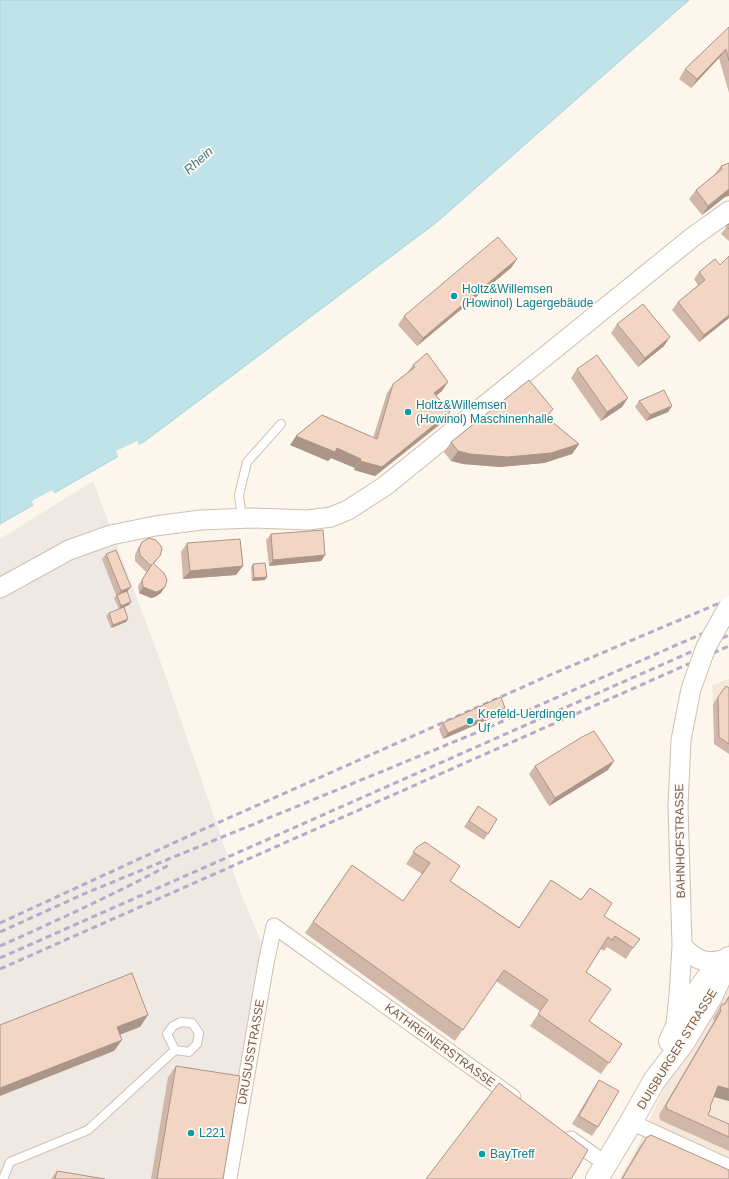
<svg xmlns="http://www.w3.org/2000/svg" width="729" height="1179" viewBox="0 0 729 1179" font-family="Arial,sans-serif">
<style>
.residential{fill:#f5e8da}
.industrial{fill:#efe9e4}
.water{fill:#bfe3e8;stroke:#a5d3da}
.pier{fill:#fdf6ec}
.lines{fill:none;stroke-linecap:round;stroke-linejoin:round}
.service-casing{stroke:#d1beb0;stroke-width:10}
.minor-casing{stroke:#d1beb0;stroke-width:17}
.tertiary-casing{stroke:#d1beb0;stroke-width:21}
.secondary-casing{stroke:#d6c0b0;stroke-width:24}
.service{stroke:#fff;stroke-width:8}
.minor{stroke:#fff;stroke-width:15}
.tertiary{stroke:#fff;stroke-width:19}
.secondary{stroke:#fff;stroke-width:22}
.rail{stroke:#b9a8c9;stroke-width:3;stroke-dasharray:6 4;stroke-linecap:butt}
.tertiary-bridge-casing{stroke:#d1beb0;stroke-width:21;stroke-linecap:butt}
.tertiary-bridge{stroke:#fff;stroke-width:19}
.wall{fill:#d1b7a8}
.shaded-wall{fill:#aa9588}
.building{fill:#f3d5c3;stroke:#aa9588}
.culture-dot{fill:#0f9aa8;stroke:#fffaf3;stroke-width:1.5}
.labels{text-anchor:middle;stroke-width:3.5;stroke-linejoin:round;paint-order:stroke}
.culture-label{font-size:12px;fill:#0d838f;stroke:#fffaf3;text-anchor:start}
.street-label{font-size:12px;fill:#7a5c4d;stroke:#fffaf3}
.water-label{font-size:13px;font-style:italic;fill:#437c86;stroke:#fffaf3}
</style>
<rect width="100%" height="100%" fill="#fdf6ec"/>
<path class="residential" d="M729,679V715L713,702L712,685Z
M729,942V1179H619L639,1144Z"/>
<path class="industrial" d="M93,481L160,660L241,894L261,941L270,942L230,1179H0V539Z"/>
<path class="water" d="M0,0H689L437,222L145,441L0,524Z"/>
<path class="pier" d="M137,441L140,447L119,459L116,451Z
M52,490L55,495L34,507L32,501Z"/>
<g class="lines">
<defs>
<path id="service" d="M242,519L239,495L247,462L281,424
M181,1022L192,1023L199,1033L197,1044L189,1052L175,1050L167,1034L173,1026Z
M3,1179L10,1162L88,1130L175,1050"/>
<path id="minor" d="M631,1122L729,1167
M571,1139L606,1164
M229,1179L266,963L274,926L513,1097"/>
<path id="tertiary" d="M0,588L69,550L111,535L155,526L201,520L252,518L308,520L331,517L348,510L385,486L694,236L729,211
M682,946C694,958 704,965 721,960
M676,1024L679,995L682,946L678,806"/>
<path id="secondary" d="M670,1041L687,1006L709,976
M597,1179L631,1122L654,1081L683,1043L712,995L729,958"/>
</defs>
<use href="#service" class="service-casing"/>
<use href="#minor" class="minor-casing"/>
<use href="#tertiary" class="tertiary-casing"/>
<use href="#secondary" class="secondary-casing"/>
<use href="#service" class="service"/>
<use href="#minor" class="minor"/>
<use href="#tertiary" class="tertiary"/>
<use href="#secondary" class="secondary"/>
<path class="rail" d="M0,923L204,829L550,675L729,599
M0,932L86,893L478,732L729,622
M0,946C58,920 115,894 171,864
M0,958L729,635
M0,969L729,646"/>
<defs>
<path id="tertiary-bridge" d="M678,806L681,740L691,689L706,647L729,606"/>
</defs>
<use href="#tertiary-bridge" class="tertiary-bridge-casing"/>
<use href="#tertiary-bridge" class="tertiary-bridge"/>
</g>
<path class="wall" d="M729,27V93L719,58L691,88L679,79L685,69Z
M729,163L725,197L702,215L689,199L696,190L714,175L721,166Z
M729,224V241L721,234Z
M517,259L511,268L417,346L398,325L404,316Z
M720,265L729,318L699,342L672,310L678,302L698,285L694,279L699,272Z
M617,324L664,346L638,367L611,333Z
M413,365L442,391L436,396L443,422L375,476L354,470L355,468L331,458L328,461L290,445L373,438L387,393L393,384L407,373Z
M577,369L622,407L601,421L571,378Z
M639,401L672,406L668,412L646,421L635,407Z
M553,409L548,415L550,420L579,444L572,454L544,463L500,467L463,464L451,461L444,452L451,442Z
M271,534L325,555L321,561L269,566L266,540Z
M142,542L160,556L154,564L161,593L155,597L151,598L139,593L138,586L148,570L146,572L135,561V555L138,548Z
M187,543L243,566L236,575L183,579L181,552Z
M106,554L127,591L129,605L119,609L114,598L116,595L102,559Z
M253,564L265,580L252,581L251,567Z
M109,613L128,619L126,622L111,628L106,616Z
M729,688V754L714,744L713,704L718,697Z
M505,708L501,714L443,739L439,729L443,723Z
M614,761L608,770L549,806L529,774L535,766Z
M478,806L497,819L484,840L464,827Z
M417,847L450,881L519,927L551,880L581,900L590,888L604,916L633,948L626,959L607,947L604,951L601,949L586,972L589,1021L622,1044L601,1074L530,1026L540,1011L496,981L455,1041L305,933L352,865L403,901L422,874L406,864Z
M729,995V1101L714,1097L710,1107L708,1115L729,1124V1151L660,1120L659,1115L714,1021L713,1018L722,1004H724Z
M176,1066L223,1179H151L168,1077Z
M599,1080L598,1127L592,1136L572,1124L593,1089Z
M647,1137L729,1179H621L640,1146Z
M57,1171L105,1179H51Z"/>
<path class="shaded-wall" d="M726,49L719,58L691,88L697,79Z
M729,189V196L725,197L702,215L708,206Z
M517,259L511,268L417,346L423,338Z
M729,315V318L699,342L704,335Z
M670,337L664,346L638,367L645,358Z
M448,382L442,391L428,402L434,393Z
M628,398L622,407L601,421L607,412Z
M672,406L668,412L646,421L650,415Z
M450,412L443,422L375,476L354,470L360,461Z
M296,436L337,448L361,459L355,468L331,458L328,461L290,445Z
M579,444L572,454L544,463L500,467L463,464L451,461L458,451Z
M325,555L321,561L269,566L273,560Z
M243,566L236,575L183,579L190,571Z
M267,577L265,580L252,581L254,578Z
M131,587L126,593L117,596L121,591Z
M143,587H165L161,593L155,597L151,598L139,593Z
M131,602L129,605L119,609L121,606Z
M128,619L126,622L111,628L113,625Z
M505,708L501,714L443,739L448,733Z
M614,761L608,770L549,806L555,798Z
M148,1015L140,1027L109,1039L117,1027Z
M122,1040L114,1051L0,1096V1088Z
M718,1086L729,1089V1101L711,1096Z"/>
<path class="building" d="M729,27V61L726,49L697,79L685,69Z
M729,163V189L708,206L696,190L722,169L721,166Z
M729,224V229L726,226Z
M498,237L517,259L423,338L404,316Z
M729,256V315L704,335L678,302L705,280L699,272L715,259L720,265Z
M643,304L670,337L645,358L617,324Z
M427,353L448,382L434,393L450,412L382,467L360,461L361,459L337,448L335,452L296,436L322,415L377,439L393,384L415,367L413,365Z
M597,355L628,398L607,412L577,369Z
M529,380L553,409L548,415L552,418L550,420L579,444L551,453L507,457L470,454L458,451L451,442Z
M664,390L672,406L650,415L639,401Z
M323,530L325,555L273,560L271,534Z
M149,538L156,540L161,546L162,549L160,556L153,563L164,573L167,580L165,587L159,591L156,592L143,587L142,580L152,564L151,566L140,555L139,549L142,542Z
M240,539L243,566L190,571L187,543Z
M116,550L131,587L121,591L106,554Z
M265,563L267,577L254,578L253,564Z
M127,591L131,602L121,606L117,595Z
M124,607L128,619L113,625L109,613Z
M726,686L729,688V744L719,737L718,697Z
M501,697L505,708L448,733L443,723Z
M594,731L614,761L555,798L535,766L582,737Z
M478,806L497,819L488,834L469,821Z
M425,842L460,866L450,881L519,928L551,880L581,900L590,888L612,903L604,916L640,939L633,948L615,936L612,940L608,937L586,972L611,989L589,1021L622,1044L609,1063L538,1014L548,1000L504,970L463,1030L313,922L352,865L403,901L430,863L413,852L417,847Z
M132,973L148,1015L117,1027L122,1040L0,1088V1025Z
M729,997V1089L718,1086L710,1107L711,1108L708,1115L729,1124V1137L667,1109L666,1105L721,1011L720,1008L722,1004H725Z
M176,1066L240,1076L223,1179H157Z
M599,1080L619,1091L598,1127L579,1116Z
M499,1083L588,1150L571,1179H426Z
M651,1135L729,1170V1179H622L647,1137Z
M57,1171L105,1179H55Z"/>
<g class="culture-dot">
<circle cx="454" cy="296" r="4"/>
<circle cx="408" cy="412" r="4"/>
<circle cx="470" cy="721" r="4"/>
<circle cx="191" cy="1133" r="4"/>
<circle cx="482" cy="1154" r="4"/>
</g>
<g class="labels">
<g class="culture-label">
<text x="462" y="293">Holtz&amp;Willemsen<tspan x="462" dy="14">(Howinol) Lagergebäude</tspan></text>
<text x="416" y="409">Holtz&amp;Willemsen<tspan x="416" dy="14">(Howinol) Maschinenhalle</tspan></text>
<text x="478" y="718">Krefeld-Uerdingen<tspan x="478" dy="14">Uf</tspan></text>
<text x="199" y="1137">L221</text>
<text x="490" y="1158">BayTreff</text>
</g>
<g class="street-label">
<text transform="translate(680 841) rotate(-91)" y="4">BAHNHOFSTRASSE</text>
<text transform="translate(440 1045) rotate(36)" y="4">KATHREINERSTRASSE</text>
<text transform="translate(677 1049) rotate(-58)" y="4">DUISBURGER STRASSE</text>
<text transform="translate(251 1052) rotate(-80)" y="4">DRUSUSSTRASSE</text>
</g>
<g class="water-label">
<text transform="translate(198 160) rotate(-42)" y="5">Rhein</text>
</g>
</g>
</svg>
